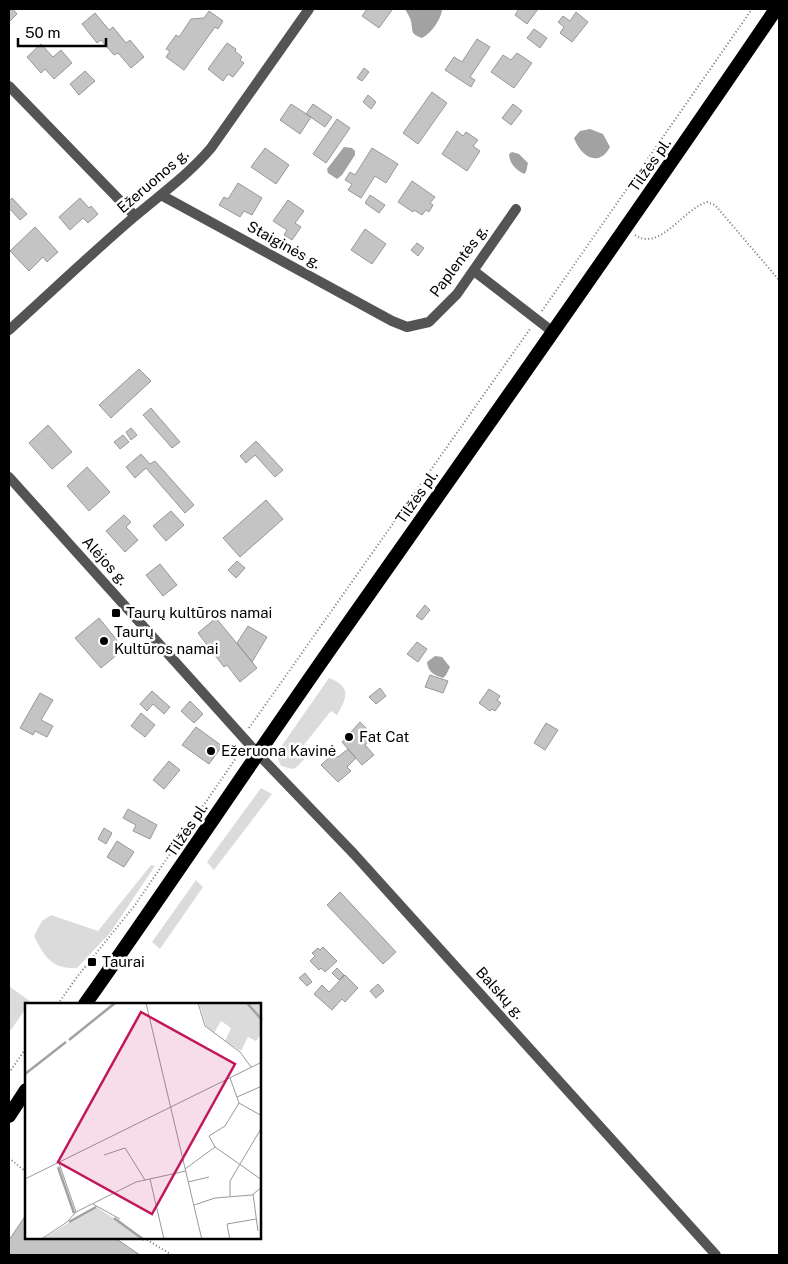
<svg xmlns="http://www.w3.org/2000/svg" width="788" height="1264" viewBox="0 0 788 1264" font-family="'Public Sans',sans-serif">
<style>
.green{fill:#dbdbdb}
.water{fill:#a2a2a2}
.building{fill:#c4c4c4;stroke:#989898}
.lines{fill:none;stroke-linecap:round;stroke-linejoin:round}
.path{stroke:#767676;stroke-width:2;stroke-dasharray:1 2.5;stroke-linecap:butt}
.minor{stroke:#545454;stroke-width:10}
.trunk{stroke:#000;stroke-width:14}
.poi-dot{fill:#000;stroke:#fff;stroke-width:2}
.labels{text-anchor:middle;stroke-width:5;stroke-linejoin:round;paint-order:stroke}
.street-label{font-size:15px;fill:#000;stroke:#fff}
.poi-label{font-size:15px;fill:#000;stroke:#fff;text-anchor:start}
.inset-river{fill:none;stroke:#a2a2a2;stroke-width:2.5}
.inset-road{fill:none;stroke:#999;stroke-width:1}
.view{fill:#c2185b;fill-opacity:0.15;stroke:#c2185b;stroke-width:2.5}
.inset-edge{fill:none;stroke:#000;stroke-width:2.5}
</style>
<rect width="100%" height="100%" fill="#fff"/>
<path class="green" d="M329,678C352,687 347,697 337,715L331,711L299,751L306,757L298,766L293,769L281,766L278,759V751Z
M261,788L272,794L214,870L207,862Z
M151,865L155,866L110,933L77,968C51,969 45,957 34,936L42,921L51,915L98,931Z
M196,880L203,887L160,949L152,942Z
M9,986L31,1002L29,1004H26V1008L11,1030L9,1028Z"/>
<path class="water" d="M405,9H442C442,18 431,34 422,38C410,34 413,31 411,21C410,17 407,13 405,9Z
M590,129L603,134L610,147C598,169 580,155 574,138L580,131Z
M344,147L352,148L355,151V155L342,175L337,179L328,173L327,169Z
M512,152L519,154L528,163L526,172L524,174C516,170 509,163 509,154Z
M435,656L442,657L450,667L446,675L443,678C434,675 428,672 427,662Z"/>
<path class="building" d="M9,9H13L17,14L9,22Z
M367,9H390L392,10L379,28L362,16Z
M519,9H538L527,24L515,15Z
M209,11L223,21L218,29L215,27L184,70L166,57L170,51L166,49L176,35L179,37L191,19L204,18Z
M576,12L588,22L572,42L560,33L564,27L558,22L563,16L570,21Z
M95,13L109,30L113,27L126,43L130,40L144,57L131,68L118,53L114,55L101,40L97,43L82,24Z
M534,29L547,38L540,48L527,38Z
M477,39L490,47L470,77L475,80L471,87L445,70L454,57L462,62Z
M227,43L236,49L235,51L242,57L240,60L244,63L233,77L228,74L223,81L208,69Z
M41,44L53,57L61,50L72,63L54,79L45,69L41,73L27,57Z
M517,53L532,63L514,88L491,72L503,55L511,60Z
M364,68L369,72L362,81L357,78Z
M85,71L95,81L79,95L70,84Z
M432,92L447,103L418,144L403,133Z
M368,95L376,102L371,109L363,102Z
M291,104L311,117L300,134L280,120Z
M313,104L332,117L325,127L306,114Z
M513,104L522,111L511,125L502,118Z
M337,119L350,128L326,163L313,154Z
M457,131L463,136L466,132L478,140L473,146L480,151L467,171L442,154Z
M265,148L289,165L276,184L251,167Z
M372,148L398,164L386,183L375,176L361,198L348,190L352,184L345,180L350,172L355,175Z
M412,181L435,197L430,203L433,205L429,212L426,210L422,215L414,210L413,212L398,202Z
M238,183L262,198L252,215L244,211L240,217L219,205L224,197L228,199Z
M370,195L385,205L379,213L365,203Z
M12,198L27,214L20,220L9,208V201Z
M80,198L89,208L91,206L98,214L88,223L83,218L70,230L59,217Z
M288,200L304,211L295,223L301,227L292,240L284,235L287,230L273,221Z
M35,227L58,252L47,262L43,257L29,271L10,251Z
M365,229L386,244L372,264L351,250Z
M417,243L424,248L418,256L411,250Z
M139,369L151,381L111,418L99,405Z
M151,408L180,442L172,448L143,415Z
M48,425L72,452L52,469L29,443Z
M131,428L137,435L131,440L126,432Z
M123,435L129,442L120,449L114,442Z
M256,441L283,470L275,477L255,455L246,463L240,456Z
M141,454L150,464L155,461L194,505L185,513L146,468L135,478L126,467Z
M87,467L110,492L89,511L67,486Z
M266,500L283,519L240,557L223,538Z
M171,511L184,525L166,541L153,526Z
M124,515L131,522L126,527L138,540L125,552L106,531Z
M237,561L245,568L236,578L228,570Z
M160,564L177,585L163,596L146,575Z
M425,605L430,610L422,620L416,616Z
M99,618L124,649L101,668L75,638Z
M216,618L257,668L240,682L227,665L224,667L198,633Z
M248,626L267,637L252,662L237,643Z
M417,642L427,649L418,662L407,654Z
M430,675L448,681L443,693L425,687Z
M380,688L386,696L376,704L369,697Z
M489,689L500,696L497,700L501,703L495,711L492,709L490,711L479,703Z
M152,691L170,707L164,714L153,704L147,711L140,704Z
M40,693L53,700L41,720L53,726L47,737L35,731L33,735L20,728Z
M190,701L203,714L194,723L181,711Z
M141,713L155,725L145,737L131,726Z
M360,722L374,736L365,745L374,755L362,765L342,742Z
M546,723L558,730L545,750L534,743Z
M196,727L222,746L209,764L182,745Z
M348,749L356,758L347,767L351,771L338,782L321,765L334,753L338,757Z
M169,761L180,770L164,789L153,780Z
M128,809L157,825L150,839L133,831L136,825L123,818Z
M104,828L112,833L106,844L98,839Z
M117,841L134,852L124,867L107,857Z
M340,892L396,952L383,964L327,905Z
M323,947L337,961L325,972L321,968L319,970L310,961L315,956L312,953L318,948L320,950Z
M337,968L344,975L339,980L332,973Z
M305,973L312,982L307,986L299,978Z
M345,975L358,988L345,1002L342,999L332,1010L314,994L322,985L329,992Z
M378,984L384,991L376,998L370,991Z
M26,1215V1238H115L140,1255H9V1240Z"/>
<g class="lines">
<path class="path" d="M635,235C660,252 683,209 707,202L715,205L779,280
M542,311L752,9
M249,728L530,329
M58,1004L77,977L135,905L236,758L238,747
M9,1073L26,1048
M9,1158L26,1172
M144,1238L172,1255"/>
<path class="minor" d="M9,86L135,216
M161,195L392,321L407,327L429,322L457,294L516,209
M474,271L553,332
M9,330C51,292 92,253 134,217C161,194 188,175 211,148L309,9
M9,477L258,754L354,854L716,1255"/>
<path class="trunk" d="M85,1004C171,883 253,759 338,638C485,429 633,220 776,9
M9,1116L26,1090"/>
</g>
<g class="poi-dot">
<rect x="111" y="608" width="10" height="10" rx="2.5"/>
<circle cx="104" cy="641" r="5"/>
<circle cx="349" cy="737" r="5"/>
<circle cx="211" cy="751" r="5"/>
<rect x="87" y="957" width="10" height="10" rx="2.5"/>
</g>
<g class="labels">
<g class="street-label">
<text transform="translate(650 165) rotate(-55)" y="5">Tilžės pl.</text>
<text transform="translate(153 181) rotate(-41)" y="5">Ežeruonos g.</text>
<text transform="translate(284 245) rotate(29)" y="5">Staiginės g.</text>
<text transform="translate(459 261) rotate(-53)" y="5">Paplentės g.</text>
<text transform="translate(417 497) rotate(-55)" y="5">Tilžės pl.</text>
<text transform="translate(105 561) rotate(48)" y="5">Alėjos g.</text>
<text transform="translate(187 830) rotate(-56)" y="5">Tilžės pl.</text>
<text transform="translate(500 993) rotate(48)" y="5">Balskų g.</text>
</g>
<g class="poi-label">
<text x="126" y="618">Taurų kultūros namai</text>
<text x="114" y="637">Taurų<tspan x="114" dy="17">Kultūros namai</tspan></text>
<text x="359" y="742">Fat Cat</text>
<text x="221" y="756">Ežeruona Kavinė</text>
<text x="102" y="967">Taurai</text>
</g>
</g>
<g transform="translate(25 1003)">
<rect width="236" height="236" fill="#fff"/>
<path d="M174,0H236V31L231,38L223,34L216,48L200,38L206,25L196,18L189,30L181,23ZM70,203L120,236L16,237L69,204Z" fill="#dbdbdb"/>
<path class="inset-river" d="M222,0L237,17M44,37L90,0M0,71L41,39M33,164L49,210M89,215L119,237M44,219L71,204"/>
<path class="inset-road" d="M121,0L177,237M173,0L180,23L215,49L226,64M205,75L214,100L237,113M212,94L237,83M190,144L184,133L200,123L214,100M79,152L100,145L120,177M34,160L51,209L111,179L161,168M160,166L190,144L237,177M0,176L237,59M125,176L139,236M163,179L184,174M228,191L233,228M205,193V178L237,124M68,201L95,216M169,202L190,195L227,192L237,184M15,237L42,219L51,209M205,237L202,221L231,216"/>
<path class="view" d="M116,9L210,61L127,211L33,159Z"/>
<rect width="236" height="236" class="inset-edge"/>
</g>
<rect width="788" height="1264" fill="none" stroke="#000000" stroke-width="20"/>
<path d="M18 38v8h88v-8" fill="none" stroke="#000000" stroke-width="2.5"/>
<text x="25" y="38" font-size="15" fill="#000000" stroke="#ffffff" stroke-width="4" paint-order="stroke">50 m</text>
</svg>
